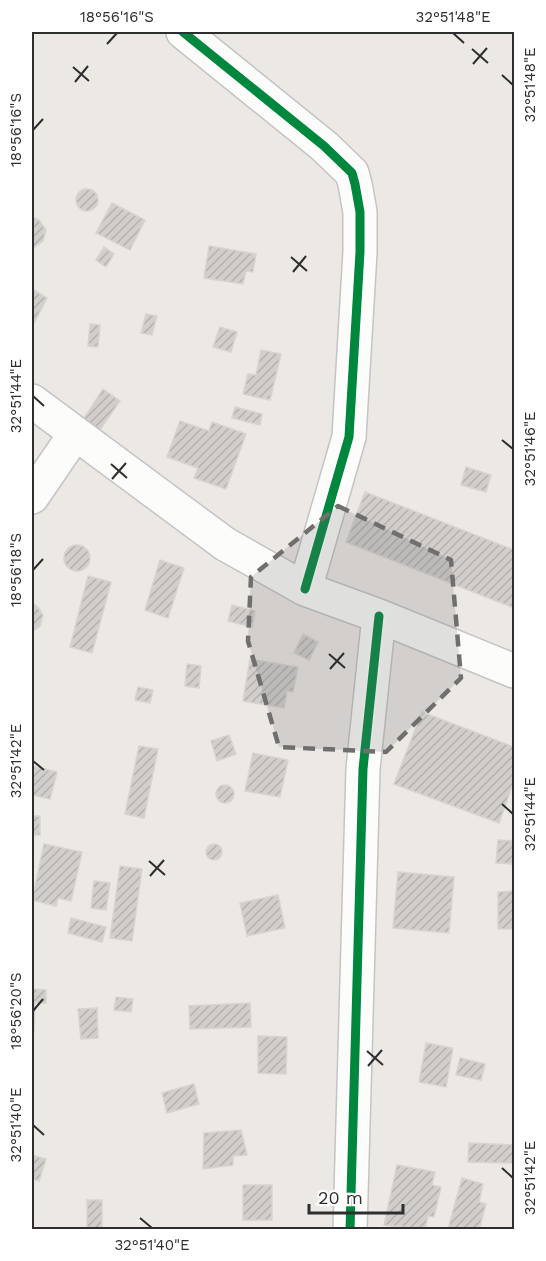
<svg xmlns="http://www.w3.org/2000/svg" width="546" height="1261" viewBox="0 0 546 1261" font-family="'Work Sans',sans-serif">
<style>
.building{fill:url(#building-hatch);stroke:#d7d4d0;stroke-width:1.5}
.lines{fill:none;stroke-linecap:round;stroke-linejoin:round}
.minor-casing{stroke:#c5c4c5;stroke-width:36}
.minor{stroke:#fcfcfb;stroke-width:33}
.cycleway-casing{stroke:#fff;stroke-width:13}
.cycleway{stroke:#00873e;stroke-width:9}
.marked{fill:#706f6e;fill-opacity:0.2;stroke:#706f6e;stroke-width:4.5;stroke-dasharray:12 8;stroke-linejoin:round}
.ticks{fill:none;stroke:#2e2e2e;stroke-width:2}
.neatline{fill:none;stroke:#2e2e2e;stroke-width:2}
.ticks-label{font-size:15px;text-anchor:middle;fill:#2e2e2e}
</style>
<defs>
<pattern id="building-hatch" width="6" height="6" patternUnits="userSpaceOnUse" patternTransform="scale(1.5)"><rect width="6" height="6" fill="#d1cecb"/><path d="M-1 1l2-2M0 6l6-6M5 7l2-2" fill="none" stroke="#b4b1af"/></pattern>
</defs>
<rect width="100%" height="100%" fill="#ece8e4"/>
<path class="building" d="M76 200a11 11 0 1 1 22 0a11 11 0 1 1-22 0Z
M112,203L145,220L130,250L96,233Z
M32,217L39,220L46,230L43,241L33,248Z
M209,246L256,254L253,272L246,271L243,284L204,278Z
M104,247L114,254L106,267L96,260Z
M32,289L47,298L32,327Z
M146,314L157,316L152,335L141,333Z
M90,324L100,325L98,347L88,346Z
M220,327L237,332L231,352L213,347Z
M261,350L281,354L270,400L243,394L248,374L256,375Z
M103,389L120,401L95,437L79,426Z
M235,407L262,414L260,425L232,418Z
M180,421L209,431L212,422L246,434L226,489L194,478L198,468L167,457Z
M466,467L491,475L486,492L461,485Z
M365,492L514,550V608L346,542Z
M64 558a13 13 0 1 1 26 0a13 13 0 1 1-26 0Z
M160,560L184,568L168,618L145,610Z
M88,576L111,582L92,653L70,647Z
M32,603L37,606L43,615L40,626L32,632Z
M232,605L255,611L252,627L228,621Z
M303,634L318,642L309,660L294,653Z
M250,659L298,667L293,692L287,691L284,708L243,701Z
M187,664L201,666L199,688L185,686Z
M138,687L153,690L150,703L135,700Z
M422,712L514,747V781L499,823L394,784Z
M229,735L236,754L217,761L211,741Z
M139,746L158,749L144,818L125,814Z
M253,753L288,760L280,797L245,791Z
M32,766L57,772L50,799L32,795Z
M216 794a9 9 0 1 1 18 0a9 9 0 1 1-18 0Z
M32,816H40V835H32Z
M498,840L514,841V864L496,863Z
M206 852a8 8 0 1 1 16 0a8 8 0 1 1-16 0Z
M44,844L82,852L71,901L58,898L56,906L32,900Z
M120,866L142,869L132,941L110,938Z
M398,872L454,877L449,933L393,928Z
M94,881L110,883L106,910L91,908Z
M514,891V929H498V892Z
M278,895L285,928L247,936L240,903Z
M71,918L106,927L102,942L68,933Z
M32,989L46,990V1003H35L34,1032H32Z
M116,997L133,999L131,1012L114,1010Z
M250,1003L251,1027L190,1029L189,1006Z
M97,1008L98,1038L81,1039L78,1009Z
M258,1036L287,1037L286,1074L258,1073Z
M426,1043L453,1048L446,1087L419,1082Z
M460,1058L485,1064L481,1080L456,1075Z
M194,1084L199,1104L167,1113L162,1093Z
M241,1130L247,1155L233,1156V1165L203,1169L204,1133Z
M469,1143L514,1145V1163L468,1162Z
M32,1155L46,1159L39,1181L32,1179Z
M397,1165L435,1172L432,1185L441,1187L434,1217L428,1216L425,1230L384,1225Z
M462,1178L483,1184L479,1202L486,1204L479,1230L448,1229Z
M243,1185H272V1220H243Z
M87,1200H102V1230H87Z"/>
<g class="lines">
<defs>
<path id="minor" d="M183,32L324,146L352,173L355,184L360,212V252L349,437L305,589
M32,401L225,544L305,589L379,616L514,671
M32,497L75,434
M350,1230L363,769L379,616"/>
</defs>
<use href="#minor" class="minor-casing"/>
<use href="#minor" class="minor"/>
<defs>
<path id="cycleway" d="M183,32L324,146L352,173L355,184L360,212V252L349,437L305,589
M350,1230L363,769L379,616"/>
</defs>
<use href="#cycleway" class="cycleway-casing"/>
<use href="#cycleway" class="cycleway"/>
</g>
<path class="marked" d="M338,506L451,560L461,678L386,752L279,747L248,641L251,577Z"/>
<path class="ticks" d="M453,33L464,43M107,44L117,33M472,49L488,63M473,64L487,48M73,67L89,81M502,75L513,85M75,82L88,66M33,130L43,119M291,257L307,271M293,272L306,256M33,396L44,406M502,440L513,449M111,464L127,478M112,479L126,463M33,570L43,559M329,654L345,668M330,669L344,653M33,761L44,770M502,804L513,814M149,861L165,875M150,876L164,860M33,1011L43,999M367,1051L383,1065M368,1066L382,1050M33,1125L44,1135M502,1168L513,1178M140,1218L152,1228"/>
<rect width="546" height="1261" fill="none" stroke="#ffffff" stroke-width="66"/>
<path d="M309 1204v9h94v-9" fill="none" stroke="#2e2e2e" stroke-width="3"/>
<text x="318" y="1204" font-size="18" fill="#2e2e2e" stroke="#ffffff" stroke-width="4.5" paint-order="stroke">20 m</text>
<rect x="33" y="33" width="480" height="1195" class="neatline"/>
<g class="ticks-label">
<text x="117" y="22">18°56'16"S</text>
<text x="453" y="22">32°51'48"E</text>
<text transform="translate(530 85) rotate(-90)" y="5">32°51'48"E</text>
<text transform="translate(16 130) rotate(-90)" y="5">18°56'16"S</text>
<text transform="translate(16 396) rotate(-90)" y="5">32°51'44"E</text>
<text transform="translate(530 449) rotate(-90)" y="5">32°51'46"E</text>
<text transform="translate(16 570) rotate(-90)" y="5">18°56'18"S</text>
<text transform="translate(16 761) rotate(-90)" y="5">32°51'42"E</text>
<text transform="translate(530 814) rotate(-90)" y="5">32°51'44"E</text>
<text transform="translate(16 1011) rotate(-90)" y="5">18°56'20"S</text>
<text transform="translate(16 1125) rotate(-90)" y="5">32°51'40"E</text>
<text transform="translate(530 1178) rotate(-90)" y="5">32°51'42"E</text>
<text x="152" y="1250">32°51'40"E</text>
</g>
</svg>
